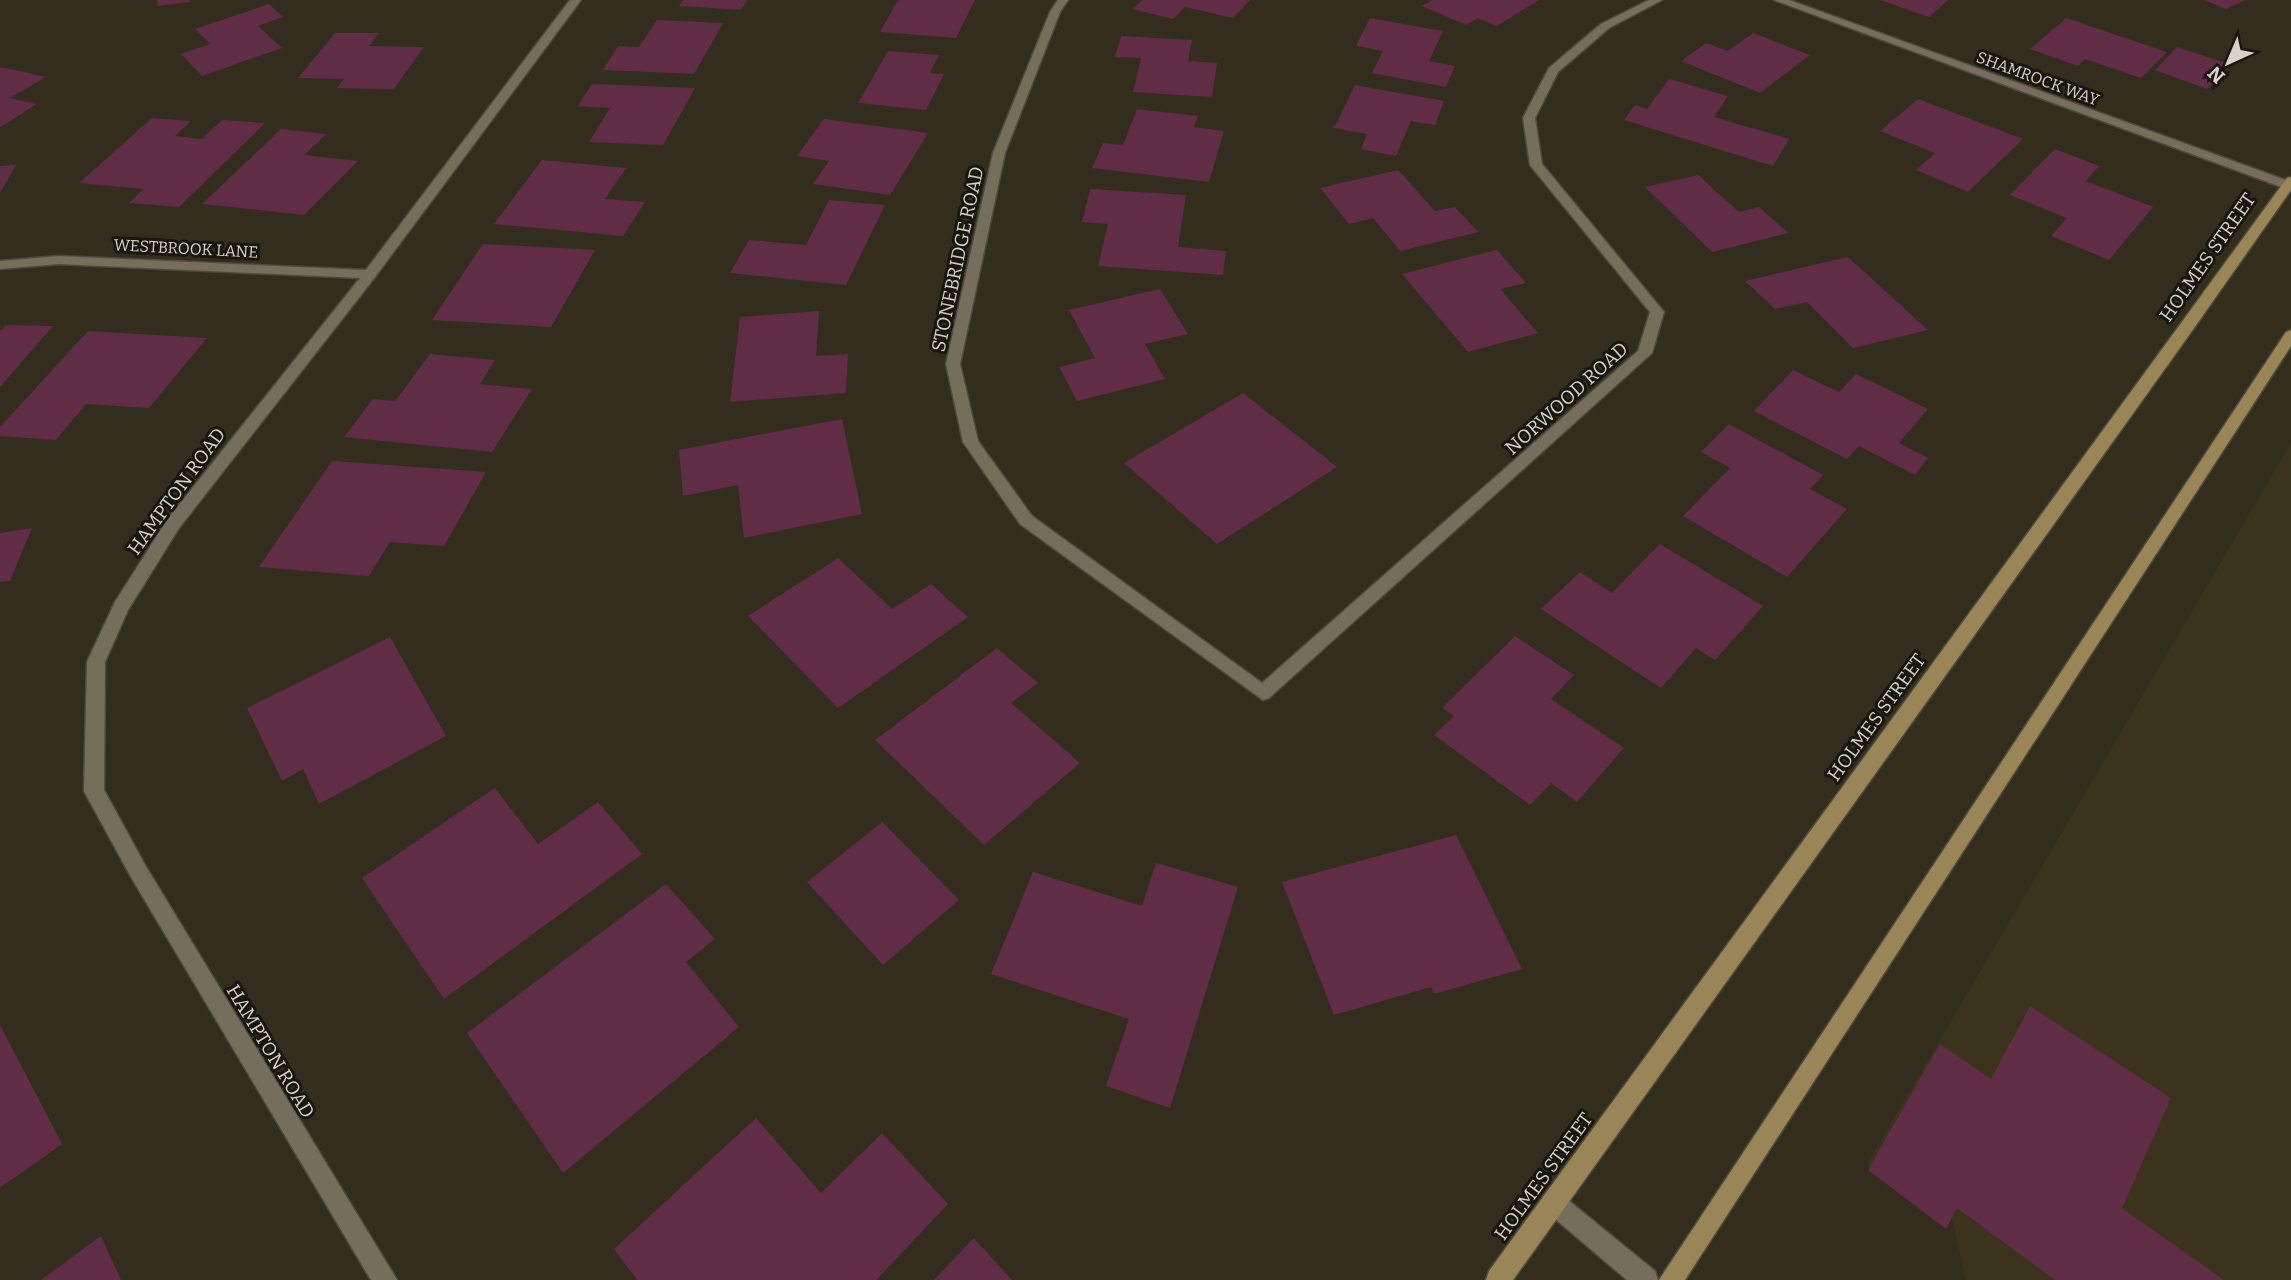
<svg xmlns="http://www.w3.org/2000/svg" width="2291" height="1280" viewBox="0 0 2291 1280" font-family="Bitter,serif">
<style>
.built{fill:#3c331d}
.building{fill:#612c46}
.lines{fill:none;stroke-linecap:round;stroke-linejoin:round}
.minor-casing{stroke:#4f4a3d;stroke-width:3}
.major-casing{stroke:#4f4a3d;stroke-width:3}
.minor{fill:#756e5d;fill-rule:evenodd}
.major{fill:#998555;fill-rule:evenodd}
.labels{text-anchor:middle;stroke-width:6;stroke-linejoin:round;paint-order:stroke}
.far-street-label{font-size:16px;fill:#d6d2c8;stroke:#18160f}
.street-label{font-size:19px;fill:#d6d2c8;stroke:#18160f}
</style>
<rect width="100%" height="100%" fill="#332d1e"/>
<path class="built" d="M2291,443V1280H1966L1951,1214L1944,1224L1867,1164Z"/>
<path class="building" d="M158,0H190V2L157,6Z
M683,0H748L741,10L679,6Z
M898,0H975L956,38L880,32Z
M1142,0H1250L1233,18L1185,7L1173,19L1133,9Z
M1432,0H1539L1497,26L1478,18L1466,25L1422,6Z
M1880,0H1948L1929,17Z
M2204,0H2245L2226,9Z
M269,4L283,17L258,26L282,48L202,76L181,54L210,44L195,29Z
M1370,18L1443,31L1429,61L1455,66L1446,87L1372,73L1383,51L1356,46Z
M2066,18L2167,52L2141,78L2085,59L2078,66L2030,49Z
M657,20L723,23L694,74L603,70L618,46L639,47Z
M335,33H379L369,46L424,47L394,89L337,88L344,79L298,78Z
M1753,33L1810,55L1760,93L1681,61L1706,43L1728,51Z
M1121,36L1192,40L1188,61L1217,63L1212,97L1133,92L1141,58L1115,57Z
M2177,47L2229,64L2207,89L2155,70Z
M888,51L939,55L930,73L944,74L926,110L858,103Z
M0,67L46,77L10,98L37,104L0,127Z
M1669,79L1728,96L1714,117L1789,139L1773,166L1624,120L1635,105L1647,109Z
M592,84L695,88L663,145L589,142L610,108L578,106Z
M1355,85L1444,101L1435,125L1411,121L1396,156L1361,149L1367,134L1334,128Z
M1918,99L2023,139L1968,192L1916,170L1935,153L1880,131Z
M1137,109L1198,116L1194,127L1224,131L1209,182L1092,168L1103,143L1123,145Z
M152,118L191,121L175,136L202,139L222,120L265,123L179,207L129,203L144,189L79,183Z
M824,119L928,133L890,195L813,184L829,161L797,156Z
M281,129L326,134L304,155L358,161L304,215L202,204Z
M2055,149L2099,166L2086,181L2153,207L2109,260L2051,236L2067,218L2010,195Z
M542,160L626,168L605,199L645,202L623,236L494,224Z
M16,165L0,193V166Z
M1398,170L1435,211L1455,207L1478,232L1400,251L1373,218L1349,224L1320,188Z
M1698,175L1739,212L1759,207L1788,233L1712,252L1645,187Z
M1090,189L1186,195L1178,247L1226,251L1223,275L1098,266L1108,224L1082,222Z
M829,200L885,205L846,285L730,273L749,240L806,245Z
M483,244L595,250L551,327L432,320Z
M1497,250L1526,283L1500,289L1538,333L1468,352L1402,274Z
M1848,257L1928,330L1853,348L1807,302L1775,309L1745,281Z
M1160,289L1188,334L1145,344L1165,379L1077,401L1059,367L1095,358L1069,310Z
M819,311L816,356L848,354L846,393L730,402L740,317Z
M6,325L53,326L0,387V331Z
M88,331L207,338L149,408L86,404L56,440L0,436V427Z
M430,354L495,360L480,384L532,389L492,452L344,437L373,399L395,401Z
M1793,370L1839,392L1856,374L1928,409L1899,443L1928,458L1915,475L1859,446L1847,459L1754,411Z
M1243,393L1337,467L1217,544L1124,463Z
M842,419L862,514L744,538L738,485L683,496L679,450Z
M1729,424L1823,475L1810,489L1847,509L1787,577L1683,516L1730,468L1701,452Z
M332,461L486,472L444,546L390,542L369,576L259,567Z
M32,528L10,581L0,582V533Z
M1660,544L1763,606L1715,660L1696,648L1661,688L1541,609L1580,572L1612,593Z
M838,558L892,609L931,584L968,617L838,708L748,616Z
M1515,636L1574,675L1551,699L1624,748L1577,802L1551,783L1530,805L1434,735L1454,716L1442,708Z
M390,637L446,736L319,804L303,769L282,781L247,708Z
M997,648L1038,683L1011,703L1080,763L984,845L875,740Z
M495,788L538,844L598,802L642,854L444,999L362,878Z
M882,822L959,900L883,965L807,882Z
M1456,835L1522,969L1434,994L1431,987L1334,1015L1282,882Z
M1156,863L1238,887L1170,1108L1106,1086L1129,1019L991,974L1033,872L1142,906Z
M666,884L715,939L686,962L739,1027L563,1173L467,1033Z
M2030,1006L2171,1098L2122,1208L2224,1280H2055L1957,1208L1946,1229L1868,1170L1940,1044L1991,1079Z
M0,1025L62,1144L0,1188Z
M756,1118L821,1193L882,1133L948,1204L876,1280H637L614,1249Z
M101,1236L121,1280H41Z
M974,1238L1012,1280H934Z"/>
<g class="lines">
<defs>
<path id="minor" d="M570,0H581L375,277L179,528L128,610L105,662L104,790L145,865L397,1280H371L131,877L84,791L87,662L115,602L167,520L360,278L59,264L0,269V261L59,256L366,270Z
M1058,0H1068L1060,12L1005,153L960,364L978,441L1032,516L1262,683L1638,351L1650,312L1530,165L1523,118L1549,68L1601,24L1649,0H1662L1609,28L1558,72L1535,118L1542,164L1664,312L1652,353L1269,698L1263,700L1020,524L963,442L946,364L993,153L1050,12Z
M1774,0H1789L2291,182V188H2284Z
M1555,1192L1563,1196L1655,1271L1658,1280H1627L1547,1212L1543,1204L1547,1196Z"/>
<path id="major" d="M2291,177V190L2187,338L1513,1280H1486L1489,1271L2287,178Z
M2291,330V346L1685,1280H1659L2286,332Z"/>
</defs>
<use href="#minor" class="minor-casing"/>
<use href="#major" class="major-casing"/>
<use href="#minor" class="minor"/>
<use href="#major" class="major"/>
</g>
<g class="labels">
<g class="far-street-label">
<text transform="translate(2038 78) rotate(20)" y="6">SHAMROCK WAY</text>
<text transform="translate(186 248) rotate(3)" y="6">WESTBROOK LANE</text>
</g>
<g class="street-label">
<text transform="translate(2207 257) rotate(-55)" y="7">HOLMES STREET</text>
<text transform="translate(957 259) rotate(-78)" y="7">STONEBRIDGE ROAD</text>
<text transform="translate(1566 398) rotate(-42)" y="7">NORWOOD ROAD</text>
<text transform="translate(176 491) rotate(-54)" y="7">HAMPTON ROAD</text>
<text transform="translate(1876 717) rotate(-54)" y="7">HOLMES STREET</text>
<text transform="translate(271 1051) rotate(59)" y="7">HAMPTON ROAD</text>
<text transform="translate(1543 1176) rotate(-54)" y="7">HOLMES STREET</text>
</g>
</g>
<g transform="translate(2228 63) rotate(224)" stroke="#18160f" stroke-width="5" paint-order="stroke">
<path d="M0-5L12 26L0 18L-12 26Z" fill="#d6d2c8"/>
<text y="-10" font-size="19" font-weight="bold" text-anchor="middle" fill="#d6d2c8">N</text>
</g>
</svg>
